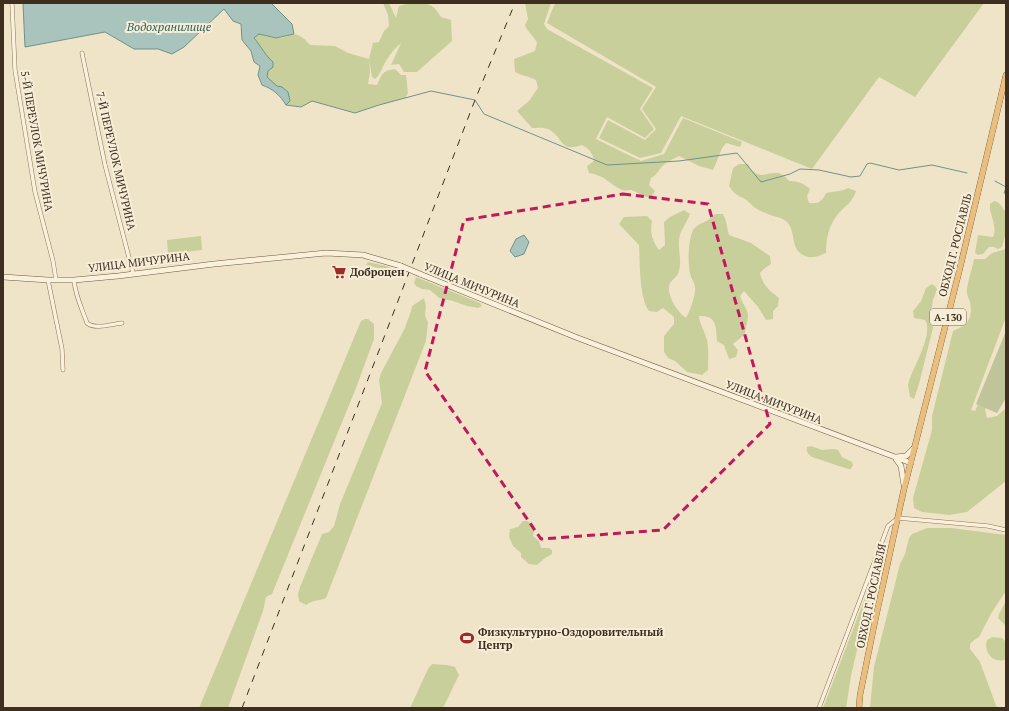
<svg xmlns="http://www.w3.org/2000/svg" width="1009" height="711" viewBox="0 0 1009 711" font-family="'PT Serif',serif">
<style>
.green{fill:#c9cf9b}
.cemetery{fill:#bfc49a}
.water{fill:#a9c4bc;stroke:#6f938a}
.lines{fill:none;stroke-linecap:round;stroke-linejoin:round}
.stream{stroke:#6f938a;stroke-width:1}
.minor-casing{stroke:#8d765c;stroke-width:4.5}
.secondary-casing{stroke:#6f573f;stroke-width:6}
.trunk-casing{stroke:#5b4430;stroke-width:6}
.minor{stroke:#faf1dc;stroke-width:3.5}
.secondary{stroke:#faf1dc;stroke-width:5}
.trunk{stroke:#eabe7c;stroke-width:5.5}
.rail{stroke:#3d2e20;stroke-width:1;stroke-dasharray:7 7;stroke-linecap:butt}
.secondary-bridge-casing{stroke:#6f573f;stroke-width:6;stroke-linecap:butt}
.secondary-bridge{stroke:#faf1dc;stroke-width:5}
.marked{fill:none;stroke:#c2185b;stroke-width:3;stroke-dasharray:8 5;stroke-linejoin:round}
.labels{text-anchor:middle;stroke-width:4;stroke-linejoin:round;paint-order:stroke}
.shield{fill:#f7eed8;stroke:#756857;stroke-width:1}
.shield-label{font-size:10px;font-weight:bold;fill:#3d2e20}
.street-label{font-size:11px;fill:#3d2e20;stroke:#f7eed8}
.poi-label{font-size:11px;font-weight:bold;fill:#3d2e20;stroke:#f7eed8;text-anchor:start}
.water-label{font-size:12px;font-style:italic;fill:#2f5d5a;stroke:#f7eed8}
</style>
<rect width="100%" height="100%" fill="#f0e4c8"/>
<path class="green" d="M383,3H389L396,18L399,6C409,3 424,0 433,7C436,9 439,14 441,17L451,20L452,41L417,72H404L399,64L391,65L401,43C395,48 390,54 386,61C382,67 381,74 375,79L372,77L369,59L373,43L379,42L384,31L389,26L388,15Z
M525,3H551L544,24L547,29L653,88L640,109L654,129L645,138L607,117L596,139L641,161L664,154L683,118L742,142L740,147L726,143C719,151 718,161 713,170L699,166L679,156C673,159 664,163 660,169C657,173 656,175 651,178L649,185L655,191L651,198C643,197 638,192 631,190C628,190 624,191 622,190C609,184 606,176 589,173L587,166L594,161C593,153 589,149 582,145C559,153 564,137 548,129C543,127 536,128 532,128L517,111L529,101L538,88L536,80C529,76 522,76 515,72L514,59L535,51L537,43C534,36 528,33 525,25L528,19Z
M555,3H984L915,97L879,77L812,169L681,116L661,153L640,158L599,138L608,120L645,140L656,129L642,109L656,87L547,23Z
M259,34C264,35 270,38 275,38C293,39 293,26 310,45L335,46L348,53L369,59L370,72L368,84L377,85C382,74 382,71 395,69L401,75H406L408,93L405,98L379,105L355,113L312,101L301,107L286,105L290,101L267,77C266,72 269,70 273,67V62C264,54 261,46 254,38Z
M739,164H748C749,166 751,170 754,172C764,181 776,164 789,181C798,181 803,183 810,189L807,196L809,203C818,204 822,202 826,193C834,191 841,192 848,188L856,191C853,202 845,206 838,214C829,225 826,238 826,253C819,256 812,259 805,256C789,249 797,233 787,222C782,217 774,217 768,214C763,212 758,210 754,207C751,204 748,201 745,199C736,194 735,195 729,186L733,168Z
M994,201C1002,203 1001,207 1006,212V233L1002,247L998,249L994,247H989L983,254L978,255L975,253L978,235L993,237C998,226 989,215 990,204Z
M684,210L690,214C687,223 680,230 679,240C678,250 682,261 679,271C678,276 673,279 670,283C665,293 678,313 686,318C690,310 694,300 695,291C696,286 693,281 691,277C687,265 688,241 693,230C698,222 708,223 715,214H723C727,221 727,228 729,235L751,243L770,256L771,264L765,268L760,273C763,286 770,291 779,298L778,306L773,311V319L766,320L758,307L744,291L740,296C742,302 745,306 747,311C750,318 745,326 745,334L733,344L738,350L736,357L729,359L724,345L717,341C716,327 717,315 699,316C700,325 705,332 707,340C709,350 708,360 708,370L702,375L687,372L675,361L668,358L664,352V336L674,324V317L663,308L657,312L649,311C639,298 640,261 639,245L619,224L624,217L647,216L652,221C650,233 652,241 659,250L665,245L664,222L670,217Z
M201,236L202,250L168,254L167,240Z
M1006,249V317L971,410L975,411L981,398L988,406L985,409L987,418L997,416L1006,408V481L967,512L949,515L922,512L914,508L913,498L932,430V416L953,331C968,325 973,319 970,302C969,299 967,296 967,293C966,287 973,266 974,259H985L992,253Z
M368,262L386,266L406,274L403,276L395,277L386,270L366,265Z
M416,277L480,303L482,306L478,308L467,306L453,301L439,298L430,290L422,289L416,286L414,283Z
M932,284L935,286L937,289L933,300L931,313L933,328L919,384L914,399L910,397L908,385L909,381C913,368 934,333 925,320L914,318L913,311L921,301L926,288Z
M424,298L426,306L425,316L428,322L426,341L326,598C319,601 312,600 306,605L299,601L298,594L300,587L322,534L329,532L334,526L340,504L382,403L379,380L381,373L405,328C407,320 411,314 412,306Z
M365,319H368L374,324V339L356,388L272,594L266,597L263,611L228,708H199L361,321Z
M811,446L822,450L834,449L838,450L842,457L852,462L853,465L851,469H848L812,457C808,454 806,452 807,447Z
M523,521H527C535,525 535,528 533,536L539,541L541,548H549L552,550V554L545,558L537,565L529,564L521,557V553L513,546L509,537L510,529L518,527Z
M927,528H951L1006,535V591L992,612L979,637L974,640L970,644V649L980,662L997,708H870L874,667L900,564L905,554L909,538L912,534Z
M865,598H869L851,676L846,708H823Z
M1006,601V626L998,618L999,614Z
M992,637L1002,638L1006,642V659C994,665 983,652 987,640Z
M432,664L447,665L455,667L459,675L443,708H410L428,669Z"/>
<path class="cemetery" d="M1006,331V398L997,413L976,404Z"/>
<path class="water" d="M23,3H271L292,24L294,34L276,38L259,34L254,38C261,46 264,54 273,62V67L268,71L267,77L277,86L282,87L288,92L290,101L286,105C280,95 273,89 262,85L258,75L260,66L254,62L251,51L242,40L241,24L233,21L224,9L184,47L172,54L158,49H134L105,32L25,47Z
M524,235L529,242L524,254L515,257L510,251L516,239Z"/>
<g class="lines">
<path class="stream" d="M286,105L301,107L312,101L355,113L379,105L431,91L475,100L484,114L607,165L679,161L737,153L761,182L790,174L800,169L819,170L851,177L860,176L867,164L870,163L899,170L932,165L967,173
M995,181L1006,187
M1006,188L1004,193L1006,194"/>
<defs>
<path id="minor" d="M12,3L15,70L35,192L53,261L56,280
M82,53L105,165L133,273
M48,280L62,349L63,370
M74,280C75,295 82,309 87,323C95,330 112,324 122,323
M819,708L888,526L898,518L988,526L1006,530"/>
<path id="secondary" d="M420,274L578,338L911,463
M3,277L48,280H74L118,276L214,264L326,253L363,255L401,266
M896,457L906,456L915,447
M896,459L901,466L904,485"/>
<path id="trunk" d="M859,708L860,695L875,621L904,489L959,272L1006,75"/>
</defs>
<use href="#minor" class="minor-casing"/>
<use href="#secondary" class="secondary-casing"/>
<use href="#trunk" class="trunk-casing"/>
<use href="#minor" class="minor"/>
<use href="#secondary" class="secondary"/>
<use href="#trunk" class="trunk"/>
<path class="rail" d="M242,708L475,100L515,3"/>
<defs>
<path id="secondary-bridge" d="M401,266L420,274"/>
</defs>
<use href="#secondary-bridge" class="secondary-bridge-casing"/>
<use href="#secondary-bridge" class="secondary-bridge"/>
</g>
<path class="marked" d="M623,194L708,204L770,424L663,530L541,539L425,371L464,220Z"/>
<defs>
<symbol id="supermarket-bare" viewBox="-9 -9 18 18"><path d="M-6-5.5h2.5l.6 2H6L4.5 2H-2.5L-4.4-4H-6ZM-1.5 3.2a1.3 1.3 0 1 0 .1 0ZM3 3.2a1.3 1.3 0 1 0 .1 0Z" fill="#9e2a2b" stroke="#f7eed8" stroke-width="2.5" paint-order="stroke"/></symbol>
<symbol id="stadium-bare" viewBox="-9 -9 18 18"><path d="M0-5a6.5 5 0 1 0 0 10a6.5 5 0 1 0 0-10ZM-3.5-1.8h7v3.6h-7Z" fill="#9e2a2b" stroke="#f7eed8" stroke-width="2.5" paint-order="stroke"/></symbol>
</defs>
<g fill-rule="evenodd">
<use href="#supermarket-bare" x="329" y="262" width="20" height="20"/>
<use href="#stadium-bare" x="457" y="628" width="20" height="20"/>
</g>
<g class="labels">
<rect class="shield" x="930" y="309" width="36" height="16" rx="3"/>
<g class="shield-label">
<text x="948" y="321">А-130</text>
</g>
<g class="street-label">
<text transform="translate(37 141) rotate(80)" y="4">5-Й ПЕРЕУЛОК МИЧУРИНА</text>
<text transform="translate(116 161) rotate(77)" y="4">7-Й ПЕРЕУЛОК МИЧУРИНА</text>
<text transform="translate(955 245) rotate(-76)" y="4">ОБХОД Г. РОСЛАВЛЬ</text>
<text transform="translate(139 262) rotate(-7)" y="4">УЛИЦА МИЧУРИНА</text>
<text transform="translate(472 285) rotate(22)" y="4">УЛИЦА МИЧУРИНА</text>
<text transform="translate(774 402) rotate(21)" y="4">УЛИЦА МИЧУРИНА</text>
<text transform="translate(871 596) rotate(-78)" y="4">ОБХОД Г. РОСЛАВЛЯ</text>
</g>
<g class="poi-label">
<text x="350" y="276">Доброцен</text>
<text x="478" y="636">Физкультурно-Оздоровительный<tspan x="478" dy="13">Центр</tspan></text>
</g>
<g class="water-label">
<text x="169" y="31">Водохранилище</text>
</g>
</g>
<rect width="1009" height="711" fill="none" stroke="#3d2e20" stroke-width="8"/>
</svg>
